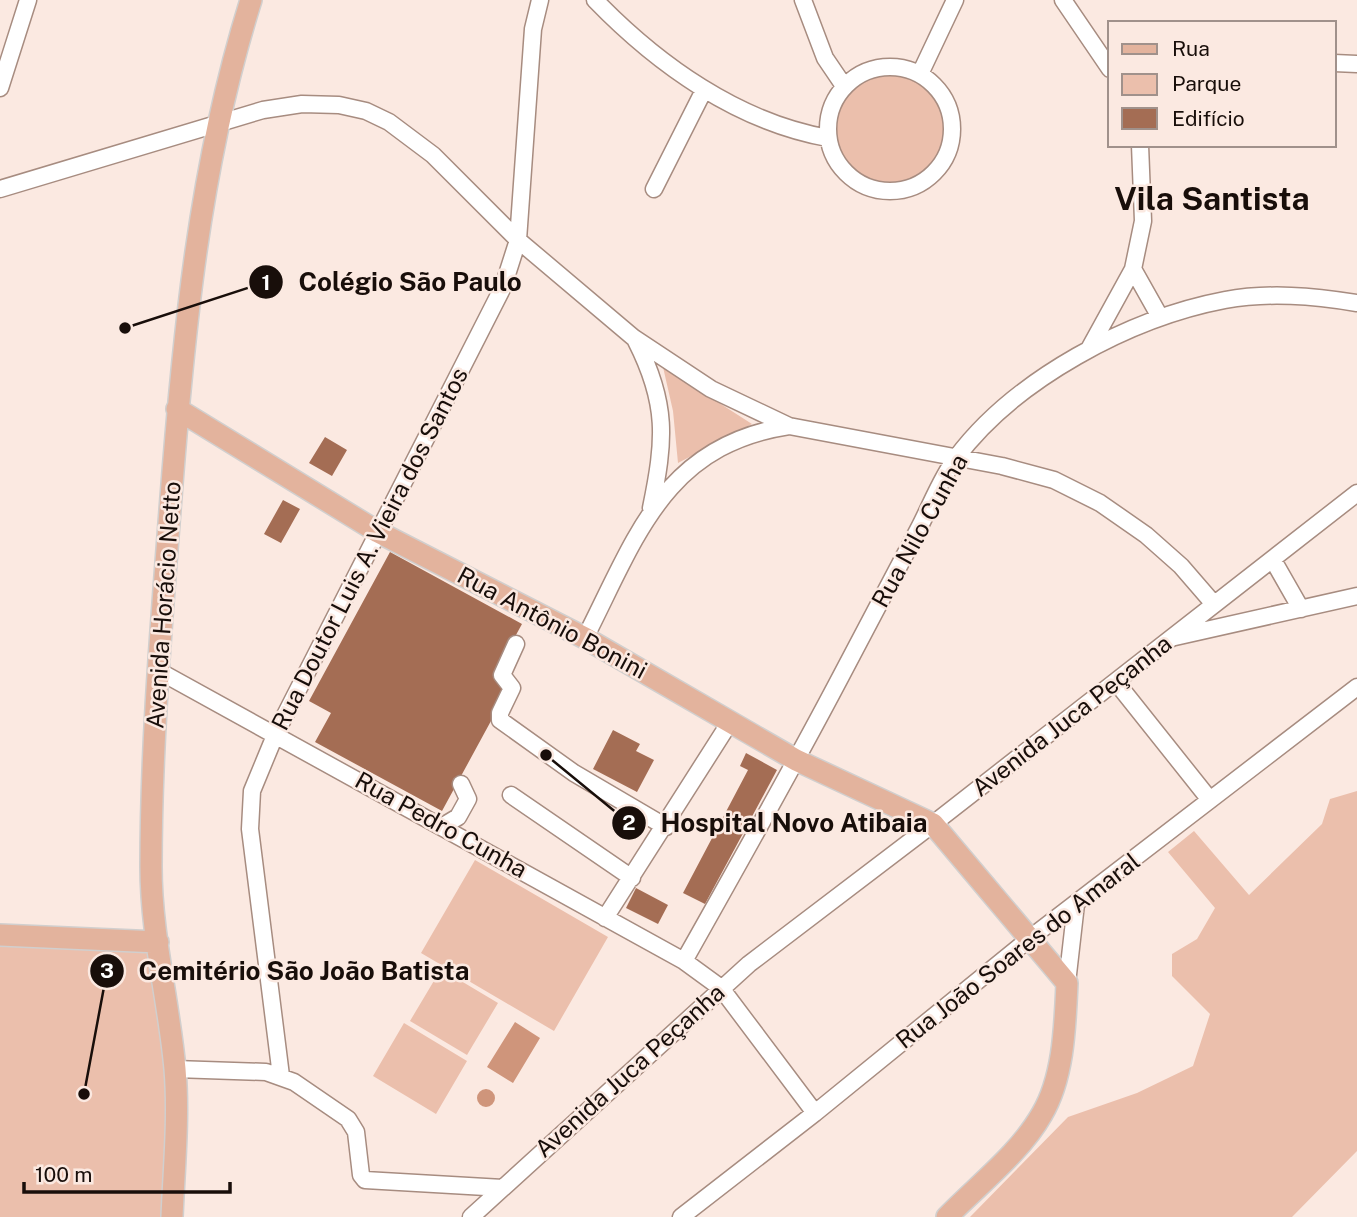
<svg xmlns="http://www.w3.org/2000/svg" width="1357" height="1217" viewBox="0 0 1357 1217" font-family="'Public Sans',sans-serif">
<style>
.green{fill:#ebbfac}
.water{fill:#cf957b}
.building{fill:#a46d54}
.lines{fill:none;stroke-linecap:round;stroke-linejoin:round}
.minor-casing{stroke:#a78c80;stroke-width:19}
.major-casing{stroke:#d1cfce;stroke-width:24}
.minor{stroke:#fff;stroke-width:16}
.major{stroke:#e3b39d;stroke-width:21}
.labels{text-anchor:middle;stroke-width:5;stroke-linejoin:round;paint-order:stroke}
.street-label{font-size:24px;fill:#180e0a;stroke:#fbe9e1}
.district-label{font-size:32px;font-weight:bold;fill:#180e0a;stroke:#fbe9e1}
.leader{fill:none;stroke:#180e0a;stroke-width:2.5}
.callout-dot{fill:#180e0a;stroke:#fbe9e1;stroke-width:2.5}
.mark-label{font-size:21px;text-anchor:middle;font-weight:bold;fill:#fff}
.callout-label{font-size:26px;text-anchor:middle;font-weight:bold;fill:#180e0a;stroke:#fbe9e1;stroke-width:5;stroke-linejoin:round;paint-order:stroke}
</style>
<rect width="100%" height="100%" fill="#fbe9e1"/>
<path class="green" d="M835 129a55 55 0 1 1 110 0a55 55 0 1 1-110 0Z
M663,367L752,424L678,463L673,411Z
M1357,791V1151L1292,1217H970L1068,1117L1137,1093L1193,1066L1210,1014L1172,976V954L1197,939L1215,908L1168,852L1194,831L1249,895L1322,824L1330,799Z
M475,860L608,937L554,1031L421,953Z
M0,942L151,950L168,1067L163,1217H0Z
M441,969L498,1003L467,1055L410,1021Z
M404,1023L467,1061L436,1114L373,1076Z"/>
<path class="water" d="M515,1022L540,1038L513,1083L487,1067Z
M477 1098a9 9 0 1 1 18 0a9 9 0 1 1-18 0Z"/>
<path class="building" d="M325,437L347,450L332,476L309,463Z
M283,500L300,509L281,543L264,534Z
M390,552L522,624L493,677L510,686L442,811L315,742L331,713L309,701Z
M613,730L640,744L636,751L654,760L637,792L593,769Z
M746,753L777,770L705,904L683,893L748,770L740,766Z
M636,888L668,905L658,924L626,908Z"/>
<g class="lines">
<defs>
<path id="minor" d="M595,0C658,65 738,122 828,138
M803,0L825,58L844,86
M1063,0L1110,69
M1334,63L1357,64
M828 129a62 62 0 1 1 124 0a62 62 0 1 1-124 0Z
M920,74L955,0
M0,88L28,0
M0,189L263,110L302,104L339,105L366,111L389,122L433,155L518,240L634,338L711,389L789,426L1002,466L1054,480L1100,503L1146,535L1181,566L1213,603
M654,189L704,90
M1133,269L1160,317
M636,341C668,404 665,440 651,508
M1089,349L1133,269L1143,221L1140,145
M1273,560L1301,609
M1175,637L1357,596
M585,638C636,538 664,445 789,426
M516,644L502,675L512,688L500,713V720L574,773L666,827
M157,670L684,961L721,988L815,1113
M1116,682L1210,800
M511,795L632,878
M443,826L458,817L468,799L461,784
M605,918L730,722
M684,961C737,867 790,773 840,678C866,628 893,578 919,528C931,505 941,478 956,458C1015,379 1130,318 1225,300C1269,292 1313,296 1357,303
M1067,983L1076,904
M175,1069L266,1072L294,1082L348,1119L356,1132L361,1175L365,1180L503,1188
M281,1076L250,829L252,791L276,733L503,287L518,240L533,29L540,0
M471,1217L749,964L933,824L1357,493
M681,1217L815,1113L1029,939L1357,687"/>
<path id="major" d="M177,409L378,532L585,638L796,760L933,824L1067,983C1065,1025 1064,1077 1042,1114C1020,1153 978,1185 947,1217
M0,935L158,942
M172,1217C174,1168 179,1118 175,1069C169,1002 151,935 151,867C151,748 161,629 170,510C183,337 199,166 251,0"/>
</defs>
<use href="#minor" class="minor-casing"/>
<use href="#major" class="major-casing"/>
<use href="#minor" class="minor"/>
<use href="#major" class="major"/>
</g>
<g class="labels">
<g class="street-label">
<text transform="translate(920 531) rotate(-61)" y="8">Rua Nilo Cunha</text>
<text transform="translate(370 549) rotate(-63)" y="8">Rua Doutor Luis A. Vieira dos Santos</text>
<text transform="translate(164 605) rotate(-86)" y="8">Avenida Horácio Netto</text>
<text transform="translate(552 623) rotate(28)" y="8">Rua Antônio Bonini</text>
<text transform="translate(1072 716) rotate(-38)" y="8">Avenida Juca Peçanha</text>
<text transform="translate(441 825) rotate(29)" y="8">Rua Pedro Cunha</text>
<text transform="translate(1018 951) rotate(-38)" y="8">Rua João Soares do Amaral</text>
<text transform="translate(630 1071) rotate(-42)" y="8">Avenida Juca Peçanha</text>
</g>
<g class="district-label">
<text x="1212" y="210">Vila Santista</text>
</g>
</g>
<path class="leader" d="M125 328L266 282M546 755L629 823M84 1094L107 971"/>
<g class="callout-dot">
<circle cx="125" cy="328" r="7"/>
<circle cx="546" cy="755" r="7"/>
<circle cx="84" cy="1094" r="7"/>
<circle cx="266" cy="282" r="18"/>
<circle cx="629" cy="823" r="18"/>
<circle cx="107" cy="971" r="18"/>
</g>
<g class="mark-label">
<text x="266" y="290">1</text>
<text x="629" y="830">2</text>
<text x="107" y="978">3</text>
</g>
<g class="callout-label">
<text x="410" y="291">Colégio São Paulo</text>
<text x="794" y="832">Hospital Novo Atibaia</text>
<text x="304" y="980">Cemitério São João Batista</text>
</g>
<rect x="1108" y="21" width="228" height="126" fill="#fbe9e1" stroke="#a0918b" stroke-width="2"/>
<rect x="1122" y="44" width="35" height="10" fill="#e3b39d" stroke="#a0918b" stroke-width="2"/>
<text x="1172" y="56" font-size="21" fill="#180e0a">Rua</text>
<rect x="1122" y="74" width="35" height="21" fill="#ebbfac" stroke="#a0918b" stroke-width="2"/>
<text x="1172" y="91" font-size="21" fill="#180e0a">Parque</text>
<rect x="1122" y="108" width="35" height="21" fill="#a46d54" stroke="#a0918b" stroke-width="2"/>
<text x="1172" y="126" font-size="21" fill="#180e0a">Edifício</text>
<path d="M24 1182v10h206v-10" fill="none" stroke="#180e0a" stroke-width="3.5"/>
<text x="35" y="1182" font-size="21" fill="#180e0a" stroke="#fbe9e1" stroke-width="5" paint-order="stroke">100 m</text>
</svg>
